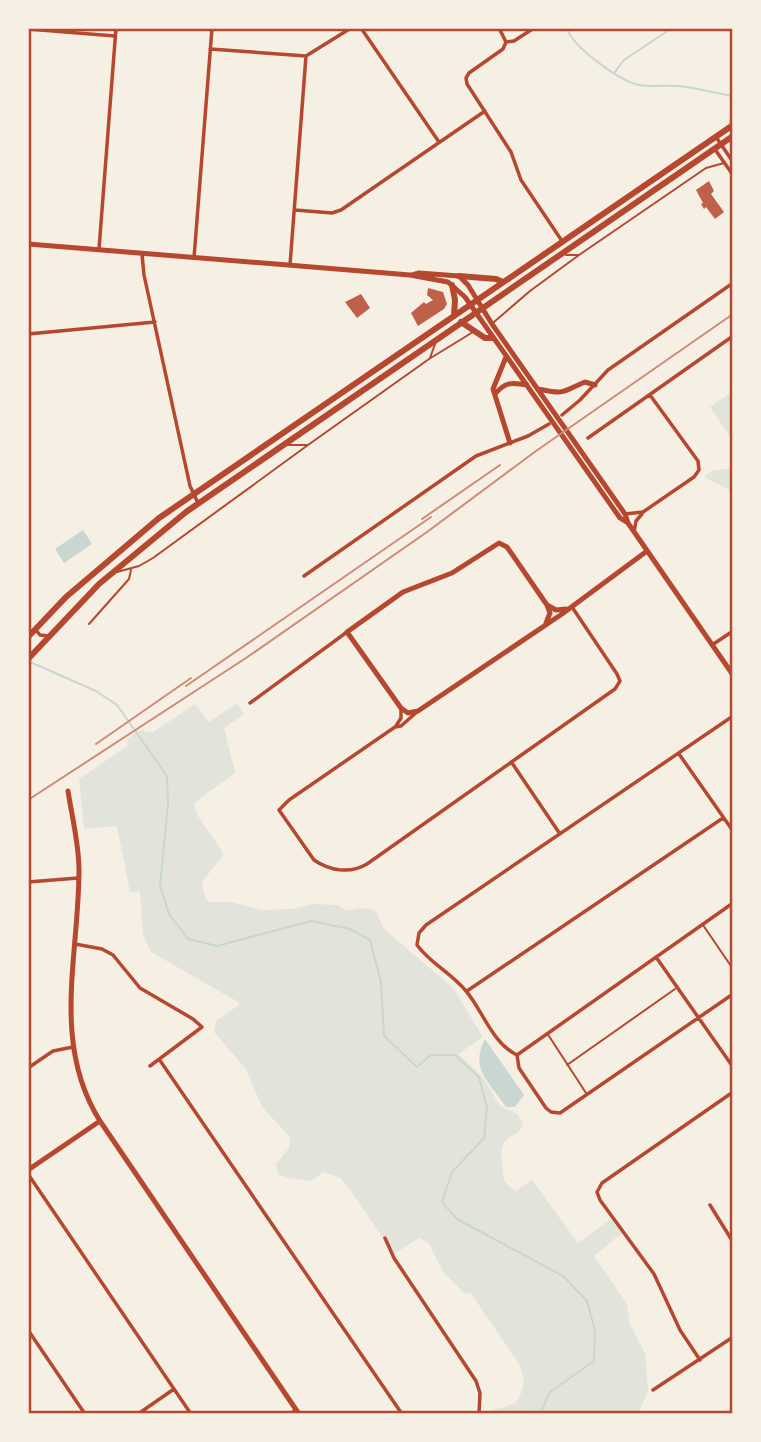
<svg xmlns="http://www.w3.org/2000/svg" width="761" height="1442" viewBox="0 0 761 1442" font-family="Signika,sans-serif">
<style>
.green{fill:#e2e4dc}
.water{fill:#c9d6d2}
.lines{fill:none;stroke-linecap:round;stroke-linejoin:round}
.stream{stroke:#c9d6d2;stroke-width:2}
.building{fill:#bf614a}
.service{stroke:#b5482f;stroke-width:2}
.minor{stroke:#b5482f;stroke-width:3.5}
.tertiary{stroke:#b5482f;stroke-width:5}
.secondary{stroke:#b5482f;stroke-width:5}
.trunk{stroke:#b5482f;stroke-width:6}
.rail{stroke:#cf8b77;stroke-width:2}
.neatline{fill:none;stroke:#b5482f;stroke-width:2.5}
</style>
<rect width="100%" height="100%" fill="#f6efe4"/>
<path class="green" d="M733,391V441L710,407Z
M733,468V492L704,477L711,471Z
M237,703L244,714L224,728L235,772C223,785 205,791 194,805L198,816L224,854L202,882L206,900L211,902H231L262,910L291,909L315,904L337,905L347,911L360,908L375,910L384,929L453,988L483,1037L458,1054L483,1077L500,1106L518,1114L523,1125C520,1134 512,1134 506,1140C498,1149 503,1170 504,1181L515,1191L532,1180L578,1243L611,1219L622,1233L594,1256L627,1304L630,1324L645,1353L648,1391L638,1414H489L490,1411L514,1404L520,1396L524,1383L521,1367L470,1292L465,1294L444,1273L429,1244L419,1238L394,1254L349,1188L340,1178L324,1172L311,1181L288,1178L278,1174L276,1164L289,1148L290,1137L262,1107L246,1069L214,1032L216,1021L239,1005L238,1002L151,952L143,935L140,891L130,892L117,826L84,829L79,779L127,746L128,738L142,729L147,732H153L195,704L209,722Z"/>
<path class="water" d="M83,530L92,544L64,563L55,549Z
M485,1039L524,1095L515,1107H506C490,1083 469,1069 485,1039Z"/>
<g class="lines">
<path class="stream" d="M567,28C572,47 620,81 639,85C652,87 666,85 678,86C697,88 715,93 733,96
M615,72L624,60L672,28
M30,662L96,691L117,705L167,776L168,804L160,886L169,914L188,939L217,946L311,921L350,929L370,940L381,982L384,1036L417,1067L431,1055H455L479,1077L487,1108L484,1138L452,1172L442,1202L457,1219L563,1276L587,1301L595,1331L594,1361L550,1392L540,1414"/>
</g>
<path class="building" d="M709,181L714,191L711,194L724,212L715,219L706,207L704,209L701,204L703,203L696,190Z
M428,288L443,292L447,304L444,309L418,326L411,313L424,302L426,304L433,300L427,295Z
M361,294L370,308L357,318L345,302Z"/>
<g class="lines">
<path class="service" d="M566,255H578
M494,322L530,291L579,255L706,168L724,163
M430,358L435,344
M288,445H307
M117,572L139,566L153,558L308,445L429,359L473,332
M89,624L129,579L131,570
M703,925L733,969
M547,1033L586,1093
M567,1065L675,989"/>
<path class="minor" d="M361,28L439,142
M499,28L506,42
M28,29L115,36
M506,42L503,49L469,73L466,78L467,84L511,152L521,180L562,241
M506,42L514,41L534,28
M210,49L306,56L351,28
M716,137L733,162
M714,148L733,175
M295,210L332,213L341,210L485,111
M99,249L116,28
M142,254L144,275L190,486L198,503
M194,258L212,28
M290,265L306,56
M28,334L155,322
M562,415L580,400L608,370L733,283
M588,438L733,336
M625,514L643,512L694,477L699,470L698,461L650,395
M634,532L636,521L642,514
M304,576L476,456L528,436L549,424
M35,629L40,635L48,636
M712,645L733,631
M250,703L347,632
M418,711L401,726L395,727L289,800L279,810L314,860C330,871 350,874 367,864L615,689L620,681L617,674L572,607
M396,726L401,718V708
M679,754L733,831
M512,763L560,834
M28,882L78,878
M75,944L102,949L113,955L140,988L193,1019L202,1027L150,1066
M656,957L733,1067
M467,991L723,818
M517,1055C492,1043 483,1011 466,991C451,973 430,963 417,945L419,933L426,925L733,716
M517,1055L519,1068L546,1108L551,1112L560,1113L733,994
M517,1055L733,903
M159,1059L402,1414
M28,1068L53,1051L73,1047
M28,1174L191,1414
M710,1205L733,1242
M385,1238L394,1258L476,1381L480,1393L479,1414
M28,1330L85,1414
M700,1360L680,1330L654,1274L600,1200L597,1192L602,1183L733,1092
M653,1390L733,1337
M138,1414L174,1389
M290,1414L296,1410"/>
<path class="tertiary" d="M547,605L556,610L566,609
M546,623L550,613L547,605L507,547L499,543L452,573L403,592L347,632L401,708L408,713L418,711L562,614L647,551
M68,791C72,817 79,844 79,870C79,956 51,1043 100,1121L299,1414
M28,1170L100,1121"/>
<path class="secondary" d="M28,244L410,275L448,282L465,297L620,518L628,523
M412,275L419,273L459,276L468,285L492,324L625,514L628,523L733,675
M506,357L493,389L510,443
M538,389C566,395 561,392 585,382L595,385
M495,394C505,382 512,382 527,385"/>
<path class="trunk" d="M459,276L496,279L503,282
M452,285L455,300L454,316
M461,322L485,338H492
M28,637L66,597L159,518L733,125
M28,659L99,584L186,512L733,136"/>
<path class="rail" d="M422,519L500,465
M186,686L431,517
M96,744L191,678
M28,800L246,658L427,532L536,451L733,314"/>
</g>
<rect width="761" height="1442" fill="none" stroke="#f6efe4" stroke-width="60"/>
<rect x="30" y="30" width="701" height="1382" class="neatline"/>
</svg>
